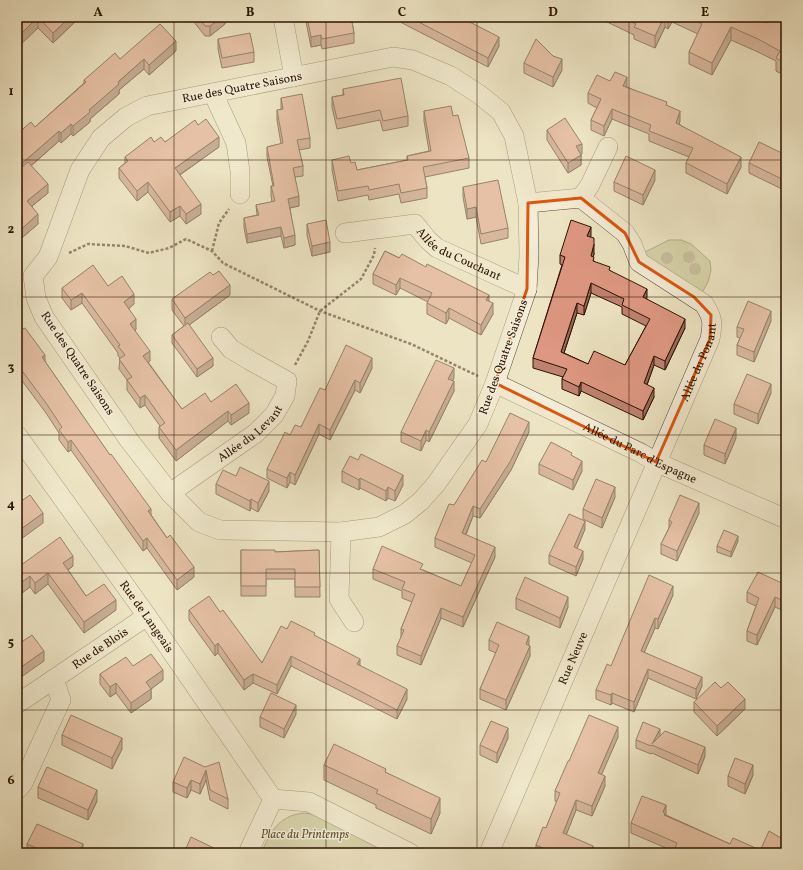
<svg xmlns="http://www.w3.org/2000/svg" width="803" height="870" viewBox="0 0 803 870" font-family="Vollkorn,serif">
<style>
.green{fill:#bfc28f;stroke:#756a48}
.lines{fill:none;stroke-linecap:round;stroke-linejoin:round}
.minor-casing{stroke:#5c4631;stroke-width:20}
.path{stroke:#2b1200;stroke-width:2.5;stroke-dasharray:3 2;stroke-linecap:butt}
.minor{stroke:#f3edd8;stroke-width:19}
.tree{fill:#9f9373}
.wall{fill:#bf8270;stroke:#2b1200;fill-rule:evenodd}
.shaded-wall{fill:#9b6a5b;stroke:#2b1200}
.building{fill:#de9782;stroke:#2b1200;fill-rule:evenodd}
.marked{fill:none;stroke:#df550b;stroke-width:3;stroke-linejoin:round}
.grid{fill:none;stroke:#2b1200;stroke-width:1;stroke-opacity:0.55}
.labels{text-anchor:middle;stroke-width:3;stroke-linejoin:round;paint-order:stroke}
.street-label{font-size:12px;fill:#2b1200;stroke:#f3edd8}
.park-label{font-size:12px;font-style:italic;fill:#5f5032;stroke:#f3edd8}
.neatline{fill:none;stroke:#2b1200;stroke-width:1.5}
.grid-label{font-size:13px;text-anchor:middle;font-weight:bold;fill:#2b1200}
</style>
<rect width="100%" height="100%" fill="#ede4c3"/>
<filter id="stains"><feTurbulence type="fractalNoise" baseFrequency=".005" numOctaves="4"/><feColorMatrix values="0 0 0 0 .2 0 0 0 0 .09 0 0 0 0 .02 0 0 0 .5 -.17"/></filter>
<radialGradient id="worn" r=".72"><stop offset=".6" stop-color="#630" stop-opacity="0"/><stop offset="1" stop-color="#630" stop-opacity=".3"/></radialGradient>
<path class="green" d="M669,240H681L691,244L710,261L711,270L708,282L703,291L700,293L649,261L645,252Z
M303,813L312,814L399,853H261C271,832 278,816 303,813Z"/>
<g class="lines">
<defs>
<g id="minor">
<path d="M283,17L294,77"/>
<path d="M393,57L413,60L451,76L480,95L501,112L514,136L528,203L529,255L527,289L495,383L478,424L436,484L421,501L405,514L379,527L341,532L220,530L199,522L170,493L129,440L44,317L36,298L33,276L48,257L80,170L101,138L126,117L147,106Z"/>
<path d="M213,93L236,143L240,171V194"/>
<path d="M581,198L590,185L608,147"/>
<path id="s1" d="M345,233L415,224L428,240L437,248L527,289"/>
<path id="s2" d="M495,383L641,453L656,462L786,519"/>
<path id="s3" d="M17,435L147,616L273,799"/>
<path id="s4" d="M170,493L256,433L274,415L285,396L287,381L251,361L231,349L221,337"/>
<path d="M341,532L339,599L354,622"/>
<path id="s5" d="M17,704L147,616"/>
<path d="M17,790L23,783L61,700L57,688L52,681"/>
<path d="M248,853L273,799L309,802L410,853"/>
<path id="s6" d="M489,853L710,339C713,323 713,318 704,304L639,262L632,244L625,233L581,198L528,203"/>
</g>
</defs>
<use href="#minor" class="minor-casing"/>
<path class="path" d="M212,251L219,223L229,209
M69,253L88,244L125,246L149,253L169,248L186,239L212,251L223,263L320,311L411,344L478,376
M295,365L308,341L320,311L361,279L374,255L375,248"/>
<use href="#minor" class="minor"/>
</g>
<g class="tree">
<circle cx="689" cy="257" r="6"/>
<circle cx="667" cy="258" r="6"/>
<circle cx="695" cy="269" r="6"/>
</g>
<path class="wall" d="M17,17H80L53,43L38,28Z
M190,17H225V24L210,36H205Z
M305,17H351L354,33V43L322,49L321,45L311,47Z
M393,17H460L499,46L488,67L402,23Z
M599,17H755L767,23L786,17V76L776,71V61L758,52L731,40L712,75L689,64V52L698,34L672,22L668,29L665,27L655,48L634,39V35L599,18Z
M218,39L254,52V62L222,68L218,49Z
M176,51L149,75L144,69L119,90V94L90,119V122L73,136L71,134L61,143L59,141L31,166L48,193L32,206L38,224L17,242V134L35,127L84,83V80L120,59Z
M524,63L562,70L553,87L524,73Z
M610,81L627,87L667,105L680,121L679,124L741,167L727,194L686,173V163L689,157L649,141V134L612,119L604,136L591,130V120L597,108L588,103V93Z
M343,89L408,116V126L383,131L380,120L337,129L332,107V97L343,95Z
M281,98L310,138V148L299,150L303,166V176L295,177L299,206L290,208L295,245L284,248L281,236L247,243L244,228V218L257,215L256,205L272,202L271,196V186H273L267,157V147L281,144L277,120V110H281Z
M424,111L453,116L469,158V168L425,177L427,188V198L401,203L399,194L369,200L368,195L338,201L332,170V160L351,163L357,170L407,160V156L429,151L424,121Z
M198,125L219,147L180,175L201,214L186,224L180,216L170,222L148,192L137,201L119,178V168L125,163V157L154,142H165Z
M547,130L582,154H581V165L568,173L547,140Z
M786,155V191L749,173V163Z
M655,180L643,205L614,191V182Z
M463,187L508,228V238L481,244L476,217L467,219L463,197Z
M307,224L330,252L312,256L307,235Z
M591,236L590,237L594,254L593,257L594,262L610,271L647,298L646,299L685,328L665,370L654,365L647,385L654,397L643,420L581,391L579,396L562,389V379L563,377L533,368V358L562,265L560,264V255ZM591,293L622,307V314L646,326L625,365L588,364L564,353L577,313L584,315Z
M385,251L489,301L493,314L481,335L449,318L446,324L427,314V303L428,302L400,288L396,295L373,284V274Z
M108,286L134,304L129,308L136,329L135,331L150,361L148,362L182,409L211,402L249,413L231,425L228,421L176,461L159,438V427L160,426L145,405L140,408L127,390V380L119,369L120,358L118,356V353L82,303L71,310L62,298V288Z
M230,295L189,325L213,366L197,377L172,343V335L184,326L172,310V299Z
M17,321L194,577L177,590L147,548L143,551L71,450L68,452L59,440V433L46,413L17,374Z
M771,321L754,362L737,355V345L740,338L737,337V327Z
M372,368L360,393L355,390L330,440L319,434L295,485L290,482L287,488L267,478V469L290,435L301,427L325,390Z
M454,378L452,380L454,391L429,442L426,440L421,451L401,442V432Z
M771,393L758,424L734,414V404Z
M529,432L511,470L480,518L473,516L466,535L495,557L463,627L441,618L421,665L397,655V646L401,638V629L412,602L402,598V591L373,579V569L423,570L461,586L472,563L435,547V538L454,505L486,462Z
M736,438L725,464L704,455V445Z
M572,456L582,471L573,490L539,474V464Z
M786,463V476H785V466Z
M342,471L403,485L395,501L388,498L386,501L360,488L359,490L342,482Z
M216,484L269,491L258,512L251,508L250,511L216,494Z
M615,497L602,528L583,519V509Z
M699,513L677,561L661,554V544L669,528V520Z
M585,529L577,548L583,559L576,576L549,564V555Z
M738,541L731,557L717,552V546Z
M241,550L275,552L319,550L320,597H295V579H266V596H241Z
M73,566L68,570L86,596L116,610L84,633L48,584L35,594L30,587L22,593L17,586V568Z
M786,585V612L775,607L757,645L747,641V631L756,606L747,602V592Z
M673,595L658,629L655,628L644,652L702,686L696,699L648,678L634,712L612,703L611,705L596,699V690Z
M516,598L568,607L560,628L516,609Z
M189,610L220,612L262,663L287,629L315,636L360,666L407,699L397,719L291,666L277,694L253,683L244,690L218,653L215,656L189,620Z
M489,640L529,646L530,656L506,710L480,699V689L496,653L489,650Z
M133,666L163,680L151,689V699L131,713L116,693L110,697L100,684V674Z
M786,685V710L781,707V697Z
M721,688L745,709L717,736L694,712V702Z
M296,714L284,738L260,727V717Z
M62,735L122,749L112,769L62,745Z
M618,737L601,774L605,786L592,816L576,810L566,835L593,853H536V845L546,828L557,802L555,801V791L569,761Z
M660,737L705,756L698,774L652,753L651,754L636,748V740Z
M508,738L497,763L480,755V745Z
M324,765L386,773L440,813L431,834L376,808V805L324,780Z
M205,767L228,799V809L210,800L206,780L200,794L191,790L187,798L173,792V782Z
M753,775L745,794L728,786V776Z
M38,787L97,801L88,820L38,798Z
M666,815L730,844L758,853H673V851L631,833V823Z
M27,844L83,853H27Z"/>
<path class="shaded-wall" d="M38,17V28L17,48V38Z
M70,17H80L53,43V33Z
M222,17H225V24L210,36V26Z
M664,17H665V27L655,48V36Z
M668,17H672V22L668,29Z
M731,27V40L712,75V63Z
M321,35V45L311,47V37Z
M499,37V46L488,67V58Z
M176,41V51L149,75V65Z
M144,59V69L119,90V94L90,119V122L73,136V126L118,82Z
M562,59V70L553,87V77Z
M627,77V87L623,86Z
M612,109V119L604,136V126Z
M680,111V121L676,133V123Z
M71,124V134L61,143V133Z
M59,131V141L19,176V166Z
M219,137V147L175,178V168Z
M582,144V154L576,157V146Z
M581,155V165L568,173V163Z
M741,157V167L727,194V184Z
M655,170V180L643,205V195Z
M148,182V192L137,201V191Z
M48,184V193L27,210V201Z
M299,196V206L288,208V199Z
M201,204V214L186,224V214Z
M180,206V216L170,222V212Z
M476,207V217L467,219V209Z
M38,214V224L17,242V233Z
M281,227V236L247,243V234Z
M591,227V236L587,246V236Z
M295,235V245L284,248V238Z
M330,242V252L312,256V246Z
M594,244V254L591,265V256Z
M400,278V288L396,295V285Z
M591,283V293L584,315V306Z
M230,285V295L185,328V318Z
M647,289V298L643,307V297Z
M82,293V303L71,310V300Z
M134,294V304L124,312V302Z
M489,295V305L486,300Z
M493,303V314L481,335V325Z
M577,303V313L561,362V352Z
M449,308V318L446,324V313Z
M771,311V321L754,362V352Z
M136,319V329L130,334V324Z
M685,319V328L665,370V361Z
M150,351V361L143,366V356Z
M45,355V365L42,357Z
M654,356V365L644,393V383Z
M213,358V366L197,377V369Z
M372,358V368L360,393V383Z
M454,368V378L448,389V379Z
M355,380V390L330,440V430Z
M454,381V391L429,442V432Z
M581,382V391L579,396V387Z
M771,384V393L758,424V414Z
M654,388V397L643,420V411Z
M145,395V405L140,408V398Z
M249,403V413L231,425V415Z
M228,411V421L176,461V450Z
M529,422V432L511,470L480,518V509Z
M319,424V434L295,485V475Z
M736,428V438L725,464V454Z
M426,430V440L421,451V441Z
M71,440V450L68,452V442Z
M582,461V471L573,490V480Z
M18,466V476L17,477V467Z
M290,472V482L287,488V478Z
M403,475V485L395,501V491Z
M360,478V488L359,490V480Z
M269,481V491L258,512V503Z
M388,487V498L386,501V491Z
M615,487V497L602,528V518Z
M251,499V508L250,511V501Z
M699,503V513L677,561V551Z
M473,506V516L462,543V533Z
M151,509V519L148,511Z
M43,513V523L17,542V532Z
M585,521V529L574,556V547Z
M738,536V541L731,557V552Z
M147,538V548L143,551V541Z
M495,547V557L463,627V617Z
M583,551V559L576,576V567Z
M73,556V566L63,573V563Z
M194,567V577L177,590V580Z
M48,573V584L35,594V583Z
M30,576V587L22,593V582Z
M673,586V595L658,629V619Z
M568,597V607L560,628V618Z
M775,597V607L757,645V635Z
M116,600V610L84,633V622Z
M441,608V618L421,665V656Z
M655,618V628L641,660V651Z
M529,636V646L526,644Z
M218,643V653L215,656V646Z
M530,646V656L506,710V700Z
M44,651V661L17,680V670Z
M291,656V666L277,694V685Z
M360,659V669L357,664Z
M648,669V678L634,712V702Z
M163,670V680L151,689V699L131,713V703L146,682Z
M253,674V683L244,690V680Z
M702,677V686L696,699V689Z
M116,683V693L110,697V687Z
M407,689V699L397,719V710Z
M612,693V703L611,705V695Z
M745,699V709L717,736V726Z
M296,705V714L284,738V729Z
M618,727V737L598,783V773Z
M508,728V738L497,763V753Z
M660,729V738L652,745Z
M122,738V749L112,769V758Z
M705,747V756L698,774V765Z
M753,765V775L745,794V784Z
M206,770V780L200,794V784Z
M605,776V786L592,816V806Z
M191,780V790L187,798V788Z
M97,790V801L88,820V810Z
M440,798V813L431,834V819Z
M576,800V810L563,843V833Z
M666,805V816L663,812Z
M83,844V853H79Z
M593,846V853H589Z"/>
<path class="building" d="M17,17H70L53,33L38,17L17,38Z
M198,17H222L210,26H205Z
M307,17H351L354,33L322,39L321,35L311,37Z
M409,17H460L499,37L488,58Z
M621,17H664L655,36L634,27L636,24Z
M688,17H755L767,23L770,17H786V64L776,58L780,51L758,39L731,27L712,63L689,52L702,24Z
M160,24L176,41L149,65L144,59L118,82L119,84L89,110L90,112L73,126L71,124L61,133L59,131L19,166L17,163V134L31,122L35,127L86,82L84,80L115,53L120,59Z
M250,33L254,52L222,58L218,39Z
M536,39L553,56L562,59L553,77L524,63Z
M615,72L627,77L623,86L667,102L666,105L680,111L676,123L741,157L727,184L686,163L693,148L649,131L651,125L612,109L604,126L591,120L601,99L588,93L597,75L610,81Z
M401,78L408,116L383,121L380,110L337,119L332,97L344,95L343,89Z
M302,94L310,138L297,140L303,166L293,168L299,196L288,199L295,235L284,238L281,227L247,234L244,218L259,215L256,205L275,201L271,186H274L267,147L283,143L277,110L283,109L281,98Z
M451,106L453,116L458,115L469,158L423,167L427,188L401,193L399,184L369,190L368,186L338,191L332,160L349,156L351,163L355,162L357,170L408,160L407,156L431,151L424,111Z
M565,118L582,144L576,146L581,155L568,163L547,130Z
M206,119L219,137L175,168L201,204L186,214L180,206L170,212L148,182L137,191L119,168L128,161L125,157L151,137L154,142L161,137L165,142L195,120L198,125Z
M759,142L786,155V181L749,163Z
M626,156L655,170L643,195L614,182Z
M28,162L48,184L27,201L38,214L17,233V171Z
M498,180L508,228L481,234L476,207L467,209L463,187Z
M326,220L330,242L312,246L307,224Z
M571,220L591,227L587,236L594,238V244L591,256L594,257L593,261L610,267L609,270L647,289L643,297L685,319L665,361L654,356L644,383L654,388L643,411L581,382L579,387L562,379L567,369L533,358L565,257L560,255ZM591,283L624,299L622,305L650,319L625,365L594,351L588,364L561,352L577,303L584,306Z
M385,251L399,258L402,254L426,267L427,264L489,295L486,300L493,303L481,325L449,308L446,313L427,303L432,293L400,278L396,285L373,274Z
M93,265L108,286L122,276L134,294L124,302L136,319L130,324L150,351L143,356L182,409L205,393L211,402L236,384L249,403L231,415L228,411L176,450L159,427L165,423L145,395L140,398L127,380L132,377L119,359L125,355L118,346L120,345L82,293L71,300L62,288Z
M219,271L230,285L185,318L172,299L210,272L213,275Z
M748,301L771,311L754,352L737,345L744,329L737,327Z
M17,321L23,329L25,328L45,355L42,357L110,455L111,454L151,509L148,511L167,538L170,535L194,567L177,580L147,538L143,541L71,440L68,442L59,430L62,427L46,403L17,364Z
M188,323L213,358L197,369L172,335Z
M346,345L372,358L360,383L355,380L330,430L319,424L295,475L290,472L287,478L267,469L285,432L290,435L295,425L301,427L320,388L325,390Z
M436,360L454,368L448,379L454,381L429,432L426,430L421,441L401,432Z
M747,374L771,384L758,414L734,404Z
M510,413L529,422L511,460L480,509L473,506L462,533L495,547L463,617L441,608L421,656L397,646L404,630L401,629L415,594L402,589L405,582L373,569L382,546L423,564L420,569L461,586L475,555L435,538L449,504L454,505L482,460L486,462Z
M715,419L736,428L725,454L704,445Z
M551,442L572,453L571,455L582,461L573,480L539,464Z
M361,454L403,475L395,491L388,487L386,491L360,478L359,480L342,471L350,456L358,460Z
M240,467L269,481L258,503L251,499L250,501L216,484L223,470L236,476Z
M596,479L615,487L602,518L583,509Z
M30,495L43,513L17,532V504Z
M680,495L699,503L677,551L661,544L672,522L669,520Z
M569,514L585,521L574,547L583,551L576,567L549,555Z
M724,530L738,536L731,552L717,546Z
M60,537L73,556L63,563L86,596L104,584L116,600L84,622L48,573L35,583L30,576L22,582L17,575V568Z
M241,550H275V552L319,550L320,587H295V569H266V586H241Z
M758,572L786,585V602L775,597L757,635L747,631L759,598L747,592Z
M649,575L673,586L658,619L655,618L641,651L702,677L696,689L648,669L634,702L612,693L611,695L596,690L607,664L611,666Z
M525,577L568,597L560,618L516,598Z
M209,596L220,612L223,610L262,663L281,626L287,629L291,621L315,633L314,635L360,659L357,664L407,689L397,710L291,656L277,685L253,674L244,680L218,643L215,646L189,610Z
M497,622L529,636L526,644L530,646L506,700L480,689L499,645L489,640Z
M32,635L44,651L17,670V645Z
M151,654L163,670L146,682L151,689L131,703L116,683L110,687L100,674L126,657L133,666Z
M715,682L721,688L728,682L745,699L717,726L694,702Z
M786,685V699L781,697Z
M271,693L296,705L284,729L260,717Z
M71,715L122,738L112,758L62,735Z
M589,715L618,727L598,773L605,776L592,806L576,800L563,833L593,846L589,853H554L536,845L543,827L546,828L560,793L555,791L568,761H569Z
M491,721L508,728L497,753L480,745Z
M643,722L660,729L652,744L665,731L705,747L698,765L652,745L651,746L636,740Z
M334,744L386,769L385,772L440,798L431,819L376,793L378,790L324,765Z
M184,757L205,767L219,762L228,799L210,790L206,770L200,784L191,780L187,788L173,782Z
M735,758L753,765L745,784L728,776Z
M47,767L97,790L88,810L38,787Z
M642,796L666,805L663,812L665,814L664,815L730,844L733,838L758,849L756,853H712L704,850L703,853H673L677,843L631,823Z
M37,824L83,844L79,853H37L39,849L27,844Z
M769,831L786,841V853H765L760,851Z
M191,837L220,851L219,853H184Z"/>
<path d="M0 0H803V870H0ZM581,198L625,233L639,262L694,297L711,315L710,339L656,462L495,383L527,289L528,203Z" fill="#ede4c3" fill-opacity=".55" fill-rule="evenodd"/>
<path class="marked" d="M581,198L625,233L639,262L694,297L711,315L710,339L656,462L495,383L527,289L528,203Z"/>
<path class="grid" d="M174,17V853M326,17V853M477,17V853M629,17V853M17,160H786M17,297H786M17,435H786M17,573H786M17,710H786"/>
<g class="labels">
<g class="street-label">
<text transform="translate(242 87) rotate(-11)" y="4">Rue des Quatre Saisons</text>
<text dy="4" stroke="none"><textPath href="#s1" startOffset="125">Allée du Couchant</textPath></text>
<text transform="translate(503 357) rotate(-70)" y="4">Rue des Quatre Saisons</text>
<text dy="4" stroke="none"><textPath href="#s6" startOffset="534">Allée du Ponant</textPath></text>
<text transform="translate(78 363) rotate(56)" y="4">Rue des Quatre Saisons</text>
<text dy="4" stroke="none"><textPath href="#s4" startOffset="100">Allée du Levant</textPath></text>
<text dy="4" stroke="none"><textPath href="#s2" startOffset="161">Allée du Parc d'Espagne</textPath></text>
<text dy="4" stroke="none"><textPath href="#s3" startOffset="223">Rue de Langeais</textPath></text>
<text dy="4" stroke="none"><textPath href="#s5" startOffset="100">Rue de Blois</textPath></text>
<text dy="4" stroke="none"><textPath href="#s6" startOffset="212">Rue Neuve</textPath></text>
</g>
<g class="park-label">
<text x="305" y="838">Place du Printemps</text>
</g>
</g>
<rect width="803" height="870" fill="none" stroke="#ede4c3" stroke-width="44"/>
<rect x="22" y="22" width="759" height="826" class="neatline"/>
<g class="grid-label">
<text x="98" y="16">A</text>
<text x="250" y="16">B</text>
<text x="402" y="16">C</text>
<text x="553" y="16">D</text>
<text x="705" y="16">E</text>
<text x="11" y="95">1</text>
<text x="11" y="233">2</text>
<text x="11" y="371">3</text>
<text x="11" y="508">4</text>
<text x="11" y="646">5</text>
<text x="11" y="784">6</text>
</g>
<rect width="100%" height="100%" filter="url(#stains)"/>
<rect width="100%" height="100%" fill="url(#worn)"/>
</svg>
